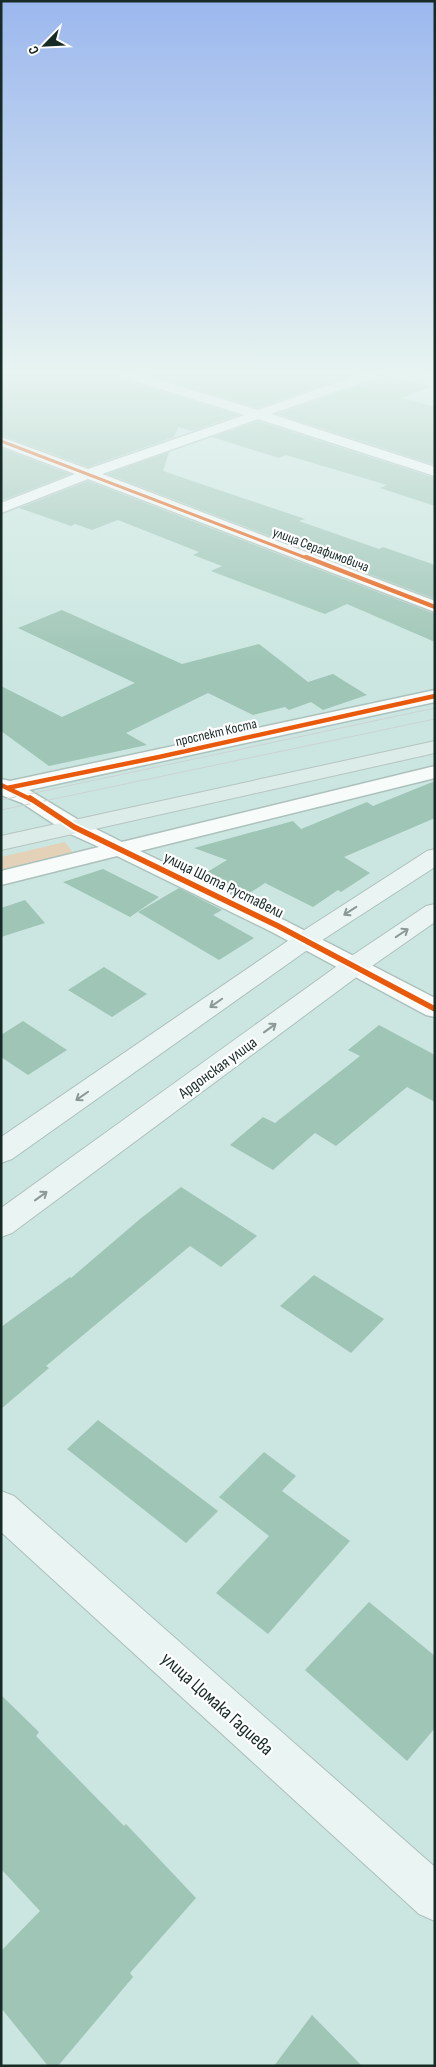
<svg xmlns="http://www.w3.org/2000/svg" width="436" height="2067" viewBox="0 0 436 2067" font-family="'Sofia Sans Condensed',sans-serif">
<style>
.green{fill:#e3d2b8}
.building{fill:#9ec5b6}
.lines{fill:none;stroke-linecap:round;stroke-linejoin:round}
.minor-casing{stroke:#acc0bc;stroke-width:3}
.secondary-casing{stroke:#acc0bc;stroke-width:2}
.primary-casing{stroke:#b6c4c0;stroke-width:2}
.minor{fill:#f7fbfa;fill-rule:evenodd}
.secondary{fill:#eaf4f2;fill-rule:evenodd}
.primary{fill:#dcece9;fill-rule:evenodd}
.tram{stroke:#ccd3d2;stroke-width:1}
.cycleway-far2-casing{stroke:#fff;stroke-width:5}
.cycleway-far1-casing{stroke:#fff;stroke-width:7}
.cycleway-casing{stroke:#fff;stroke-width:9}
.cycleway-far2{stroke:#e8590c;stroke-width:3}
.cycleway-far1{stroke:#e8590c;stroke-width:4.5}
.cycleway{stroke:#e8590c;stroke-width:5.5}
.oneway{stroke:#8b9996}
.labels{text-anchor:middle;stroke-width:4.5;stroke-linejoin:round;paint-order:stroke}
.far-street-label{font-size:14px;fill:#172a26;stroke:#fff}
.street-label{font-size:16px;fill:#172a26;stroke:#fff}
.near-street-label{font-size:19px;fill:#172a26;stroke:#fff}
</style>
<rect width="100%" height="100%" fill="#cbe6e0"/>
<path class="green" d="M65,842L76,857L1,874V857Z"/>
<path class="building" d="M1,374H117L120,379L239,415L192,431L178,427L174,437L88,467L1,435Z
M146,374H355L258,408Z
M381,374L431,386L402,398L435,407V465L277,414L378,379Z
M258,421L435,478V506L380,488L387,485L286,455L279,458L212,437Z
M1,448L70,474L1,501Z
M169,452L163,471L305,519L299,521L379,549L383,547L435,565V599L107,474Z
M88,481L435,614V642L347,604L325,614L211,571L222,566L193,555L199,552L118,520L92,530L75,524L71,526L19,508Z
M62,610L182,664L259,644L308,682L333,674L367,695L323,710L311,702L289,710L285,707L253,715L208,693L126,733L147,745L49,766L1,731V686L62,717L135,683L18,628Z
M435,781V818L344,857L370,873L341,892L338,890L313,907L265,883L242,898L199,877L227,860L194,848L293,821L301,829L367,802L373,806Z
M103,869L159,897L130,917L63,882Z
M179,888L222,910L213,915L254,938L219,960L138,912Z
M25,900L45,923L1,937V908Z
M104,967L147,994L112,1017L68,990Z
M23,1021L67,1050L28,1075L1,1057V1035Z
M379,1025L435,1055V1102L407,1087L336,1146L315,1133L273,1170L230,1145L263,1117L275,1123L360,1056L348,1050Z
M181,1187L257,1236L221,1267L190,1246L46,1366L49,1368L1,1409V1327L70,1277L71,1278L140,1219Z
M314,1275L384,1319L351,1353L280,1306Z
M98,1420L218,1511L186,1543L67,1449Z
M264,1452L296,1476L282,1491L350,1541L268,1634L216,1593L269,1536L219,1497Z
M369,1602L435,1656V1728L407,1761L305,1670Z
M1,1695L39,1732L36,1736L124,1826L126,1824L196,1898L130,1973L133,1977L58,2066H48L1,2008V1951L40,1911L1,1869Z
M312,2015L362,2066H274Z"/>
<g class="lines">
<defs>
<path id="minor" d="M119,374H139L258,410L361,374H379L377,377L271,414L435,467V476L258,419L102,474L435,601V612L88,479L1,513V503L75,474L1,446V437L88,469L245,415L121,377Z
M423,374H435V380L425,377Z
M435,690V702L29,790L82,822L122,842L435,766V778L140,851L286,921L435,998V1017L426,1015L270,931L117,856L1,885V871L99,847L66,832L22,803L1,795V779L10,781Z"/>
<path id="secondary" d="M435,849V867L313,946L12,1159L1,1163V1137L295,936L427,851Z
M435,904V922L362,973L12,1233L1,1237V1208L344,961L426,906Z
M1,1491L14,1496L435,1867V1921L419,1914L1,1532Z"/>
<path id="primary" d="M435,741V753L1,850V836Z"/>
</defs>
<use href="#minor" class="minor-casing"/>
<use href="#secondary" class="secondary-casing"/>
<use href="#primary" class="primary-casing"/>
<use href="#minor" class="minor"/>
<use href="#secondary" class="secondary"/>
<use href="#primary" class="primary"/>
<path class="tram" d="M1,800L435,708
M1,810L435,719"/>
<defs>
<path id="cycleway-far2" d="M1,441L309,559"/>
<path id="cycleway-far1" d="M306,557L435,607
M1,785L32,800
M7,788L159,757L435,696"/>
<path id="cycleway" d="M30,798L74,827L278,926L435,1009"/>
</defs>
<use href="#cycleway-far2" class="cycleway-far2-casing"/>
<use href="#cycleway-far1" class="cycleway-far1-casing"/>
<use href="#cycleway" class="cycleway-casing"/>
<use href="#cycleway-far2" class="cycleway-far2"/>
<use href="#cycleway-far1" class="cycleway-far1"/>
<use href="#cycleway" class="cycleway"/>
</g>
<defs><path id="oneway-shaft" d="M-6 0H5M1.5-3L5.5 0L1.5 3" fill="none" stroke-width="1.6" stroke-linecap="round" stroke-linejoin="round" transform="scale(1.25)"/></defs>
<g class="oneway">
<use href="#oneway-shaft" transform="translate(350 911) rotate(147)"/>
<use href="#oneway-shaft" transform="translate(402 933) rotate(-34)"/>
<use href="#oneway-shaft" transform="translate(216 1003) rotate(145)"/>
<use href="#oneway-shaft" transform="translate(270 1028) rotate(-36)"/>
<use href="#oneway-shaft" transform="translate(82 1096) rotate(145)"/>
<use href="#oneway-shaft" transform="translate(41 1196) rotate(-36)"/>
</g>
<linearGradient id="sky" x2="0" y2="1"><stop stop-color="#9bb7ee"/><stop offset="0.56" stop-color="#e8f4f1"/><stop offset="1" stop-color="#e8f4f1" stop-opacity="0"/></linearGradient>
<rect width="436" height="664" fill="url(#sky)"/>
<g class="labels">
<g class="far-street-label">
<text transform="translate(321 549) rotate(21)" y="5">улица Серафимовича</text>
<text transform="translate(216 732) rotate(-13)" y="5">проспект Коста</text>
</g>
<g class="street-label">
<text transform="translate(224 884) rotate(26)" y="6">улица Шота Руставели</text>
<text transform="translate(217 1067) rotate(-36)" y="6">Ардонская улица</text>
</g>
<g class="near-street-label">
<text transform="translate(218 1703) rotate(42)" y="7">улица Цомака Гадиева</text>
</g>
</g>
<rect width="436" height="2067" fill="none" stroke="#172a26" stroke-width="5"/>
<g transform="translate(45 45) rotate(246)" stroke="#ffffff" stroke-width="4" paint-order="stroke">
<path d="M0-4L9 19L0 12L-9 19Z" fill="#172a26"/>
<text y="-8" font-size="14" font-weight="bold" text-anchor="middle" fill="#172a26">С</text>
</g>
</svg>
